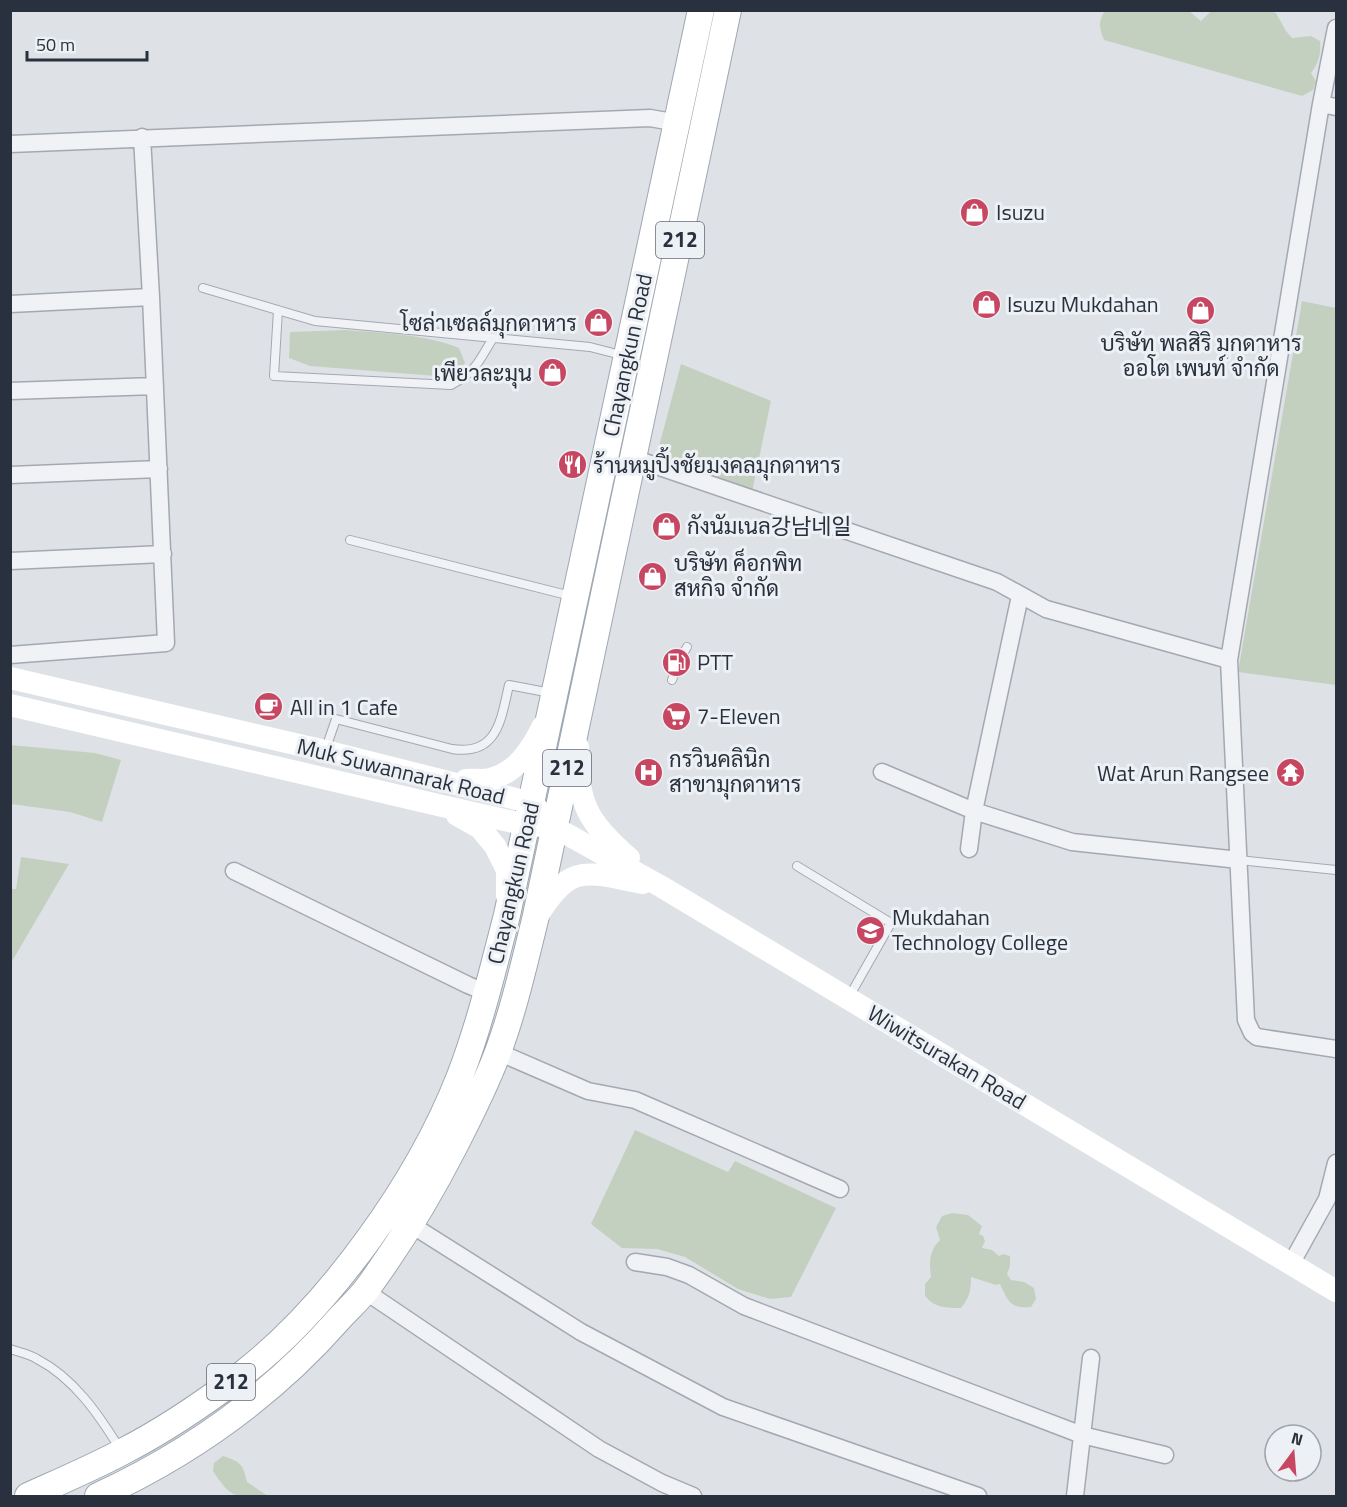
<svg xmlns="http://www.w3.org/2000/svg" width="1347" height="1507" viewBox="0 0 1347 1507" font-family="'Titillium Web','Noto Sans KR',Sarabun,sans-serif">
<style>
.green{fill:#c4d0bf}
.lines{fill:none;stroke-linecap:round;stroke-linejoin:round}
.service-casing{stroke:#a4a9b1;stroke-width:10}
.minor-casing{stroke:#a4a9b1;stroke-width:19}
.primary-casing{stroke:#9ea7b2;stroke-width:28}
.service{stroke:#f0f2f5;stroke-width:8}
.minor{stroke:#f0f2f5;stroke-width:16}
.secondary{stroke:#fff;stroke-width:22}
.primary{stroke:#fff;stroke-width:26}
.labels{text-anchor:middle;stroke-width:6;stroke-linejoin:round;paint-order:stroke}
.shield{fill:#edf0f4;stroke:#636a74;stroke-width:1.5}
.shield-label{font-size:21px;font-weight:bold;fill:#28313d}
.poi-label{font-size:22px;fill:#28313d;stroke:#edf0f4;text-anchor:start}
.street-label{font-size:22px;fill:#28313d;stroke:#edf0f4}
</style>
<rect width="100%" height="100%" fill="#dee2e7"/>
<path class="green" d="M1105,10L1189,11L1201,21L1211,11L1265,10L1276,13L1286,31L1292,38L1311,36L1320,41C1321,54 1319,62 1311,73L1316,81L1313,90L1302,96L1104,40C1099,27 1098,22 1105,10Z
M1302,301L1336,308V685L1238,672Z
M345,330C380,333 426,334 459,348L465,363L460,368L436,376L310,366L289,358L290,332Z
M681,364L771,401L752,492L660,456L658,450Z
M11,745L95,753L121,760L102,822L70,812L11,804Z
M21,857L69,864L11,963V889H16Z
M635,1130L728,1172L735,1161L836,1208L791,1297L770,1299L738,1289L685,1257L657,1249L622,1248L591,1224Z
M952,1213L968,1215L982,1226L979,1234L983,1236L985,1241L982,1248L992,1250L999,1256L1003,1254L1010,1256V1266L1007,1274L1011,1280L1024,1282L1034,1288L1036,1299L1031,1307C1010,1309 1008,1301 1000,1284L996,1285L971,1277C971,1290 970,1297 961,1308C945,1308 935,1308 925,1296V1284L931,1277C929,1262 929,1251 940,1240L936,1227L942,1216Z
M223,1456C240,1462 243,1463 247,1482L268,1496C235,1497 232,1500 213,1471L214,1463Z"/>
<g class="lines">
<defs>
<path id="service" d="M203,288L315,321L590,347L625,356
M278,310L274,376L451,385C476,372 479,361 493,338
M350,540L571,596
M684,652L687,647
M672,680L674,675
M325,751L336,719L452,749C498,756 501,719 509,685L551,693
M1239,860L1336,870
M797,866L891,923L849,997
M10,1349C19,1352 29,1354 37,1359C74,1378 99,1415 120,1449"/>
<path id="minor" d="M1336,28L1321,104L1229,660L1246,1020L1252,1033L1257,1037L1336,1049
M1321,104L1336,107
M10,144L650,118L678,123
M10,304L151,297
M10,391L155,386
M633,458L997,582L1046,609L1229,660
M10,475L159,469
M10,561L163,554
M10,655L166,643L151,297L142,137
M882,772L974,811L1072,842L1239,860
M969,849L974,811L1020,596
M234,871L468,985L487,993
M498,1052L588,1091L635,1100L840,1189
M410,1224L581,1332L723,1407L978,1496
M635,1262L667,1267L689,1275L744,1306L1082,1435L1165,1455
M1291,1264L1327,1199L1336,1163
M365,1291L599,1449L662,1483L693,1496
M1075,1496L1091,1358"/>
<path id="primary" d="M28,1496C59,1482 92,1468 122,1452C163,1431 203,1404 240,1376C330,1307 419,1181 460,1076C480,1024 493,969 507,915L701,10
M98,1496C189,1454 271,1396 338,1320C347,1310 357,1301 366,1290C399,1245 429,1196 454,1147C470,1116 486,1084 498,1052C514,1009 524,964 535,920L728,10"/>
</defs>
<use href="#service" class="service-casing"/>
<use href="#minor" class="minor-casing"/>
<use href="#primary" class="primary-casing"/>
<use href="#service" class="service"/>
<use href="#minor" class="minor"/>
<path class="secondary" d="M10,678L325,751L532,803L554,827L662,887L1336,1291
M10,705L438,805L527,825L544,826
M578,747C576,802 588,823 629,858
M466,780C474,779 483,781 490,779C517,773 532,748 543,726
M457,815L480,828L495,846L507,870V896
M537,917C570,862 586,872 643,883"/>
<use href="#primary" class="primary"/>
</g>
<defs>
<symbol id="shop-disc" viewBox="-11 -11 22 22"><circle r="9.5" fill="#c74762" stroke="#edf0f4"/><path d="M-5-2.5h2.3a2.7 3.5 0 0 1 5.4 0H5L5.5 6h-11ZM-1.5-2.5h3a1.5 2.3 0 0 0-3 0Z" fill="#fff"/></symbol>
<symbol id="restaurant-disc" viewBox="-11 -11 22 22"><circle r="9.5" fill="#c74762" stroke="#edf0f4"/><path d="M-5-6h1v4h1v-4h1v4h1v-4h1v5L-1.5 .5V6h-2V.5L-5-1ZM5-6V6H3V1.5H1.5Q1.5-4 5-6Z" fill="#fff"/></symbol>
<symbol id="fuel-disc" viewBox="-11 -11 22 22"><circle r="9.5" fill="#c74762" stroke="#edf0f4"/><path d="M-5.5-6h7V0h2V4h1.3V-2.5L3-4.5l.8-.8L6-3V5H2.5V1h-1V6h-7ZM-4.2-4.7v3.2H.2V-4.7Z" fill="#fff"/></symbol>
<symbol id="cafe-disc" viewBox="-11 -11 22 22"><circle r="9.5" fill="#c74762" stroke="#edf0f4"/><path d="M-5.5-4.5H6V0H3Q3 3.5 0 3.5H-2.5Q-5.5 3.5-5.5 0ZM3-3.2v2h1.7v-2ZM-6 4.5H4V6H-6Z" fill="#fff"/></symbol>
<symbol id="supermarket-disc" viewBox="-11 -11 22 22"><circle r="9.5" fill="#c74762" stroke="#edf0f4"/><path d="M-6-5.5h2.5l.6 2H6L4.5 2H-2.5L-4.4-4H-6ZM-1.5 3.2a1.3 1.3 0 1 0 .1 0ZM3 3.2a1.3 1.3 0 1 0 .1 0Z" fill="#fff"/></symbol>
<symbol id="hospital-disc" viewBox="-11 -11 22 22"><circle r="9.5" fill="#c74762" stroke="#edf0f4"/><path d="M-5-5h3v3.5h4V-5h3V5h-3V1.5h-4V5h-3Z" fill="#fff"/></symbol>
<symbol id="temple-disc" viewBox="-11 -11 22 22"><circle r="9.5" fill="#c74762" stroke="#edf0f4"/><path d="M0-6L5-2H3V0L6.5 2.5H4V6H1.5V3h-3V6H-4V2.5H-6.5L-3 0V-2H-5Z" fill="#fff"/></symbol>
<symbol id="university-disc" viewBox="-11 -11 22 22"><circle r="9.5" fill="#c74762" stroke="#edf0f4"/><path d="M0-5L7-2L0 1L-7-2ZM-4 1L0 2.5L4 1V4Q0 6-4 4Z" fill="#fff"/></symbol>
</defs>
<g fill-rule="evenodd">
<use href="#shop-disc" x="958" y="196" width="33" height="33"/>
<use href="#shop-disc" x="970" y="288" width="33" height="33"/>
<use href="#shop-disc" x="1184" y="294" width="33" height="33"/>
<use href="#shop-disc" x="582" y="306" width="33" height="33"/>
<use href="#shop-disc" x="536" y="356" width="33" height="33"/>
<use href="#restaurant-disc" x="556" y="448" width="33" height="33"/>
<use href="#shop-disc" x="650" y="510" width="33" height="33"/>
<use href="#shop-disc" x="636" y="560" width="33" height="33"/>
<use href="#fuel-disc" x="660" y="646" width="33" height="33"/>
<use href="#cafe-disc" x="252" y="690" width="33" height="33"/>
<use href="#supermarket-disc" x="660" y="700" width="33" height="33"/>
<use href="#hospital-disc" x="632" y="756" width="33" height="33"/>
<use href="#temple-disc" x="1274" y="756" width="33" height="33"/>
<use href="#university-disc" x="854" y="914" width="33" height="33"/>
</g>
<g class="labels">
<g class="shield">
<rect x="656" y="222" width="48" height="36" rx="4.5"/>
<rect x="543" y="750" width="48" height="36" rx="4.5"/>
<rect x="207" y="1364" width="48" height="36" rx="4.5"/>
</g>
<g class="shield-label">
<text x="680" y="247">212</text>
<text x="567" y="775">212</text>
<text x="231" y="1389">212</text>
</g>
<g class="poi-label">
<text x="996" y="220">Isuzu</text>
<text x="1007" y="312">Isuzu Mukdahan</text>
<text x="577" y="331" text-anchor="end">โซล่าเซลล์มุกดาหาร</text>
<text x="1201" y="351" text-anchor="middle">บริษัท พลสิริ มุกดาหาร<tspan x="1201" dy="25">ออโต เพนท์ จำกัด</tspan></text>
<text x="532" y="381" text-anchor="end">เพียวละมุน</text>
<text x="593" y="473">ร้านหมูปิ้งชัยมงคลมุกดาหาร</text>
<text x="687" y="534">กังนัมเนล강남네일</text>
<text x="674" y="571">บริษัท ค็อกพิท<tspan x="674" dy="25">สหกิจ จำกัด</tspan></text>
<text x="697" y="670">PTT</text>
<text x="290" y="715">All in 1 Cafe</text>
<text x="697" y="724">7-Eleven</text>
<text x="669" y="767">กรวินคลินิก<tspan x="669" dy="25">สาขามุกดาหาร</tspan></text>
<text x="1269" y="781" text-anchor="end">Wat Arun Rangsee</text>
<text x="892" y="925">Mukdahan<tspan x="892" dy="25">Technology College</tspan></text>
</g>
<g class="street-label">
<text transform="translate(627 355) rotate(-78)" y="8">Chayangkun Road</text>
<text transform="translate(401 771) rotate(14)" y="8">Muk Suwannarak Road</text>
<text transform="translate(513 883) rotate(-77)" y="8">Chayangkun Road</text>
<text transform="translate(947 1057) rotate(31)" y="8">Wiwitsurakan Road</text>
</g>
</g>
<rect width="1347" height="1507" fill="none" stroke="#28313d" stroke-width="24"/>
<g transform="translate(1293 1453) rotate(16)"><circle r="28" fill="#edf0f4" stroke="#9ea4ab" stroke-width="1.5"/>
<path d="M0-4.5L10 22L0 15L-10 22Z" fill="#c74762"/>
<text y="-9" font-size="16" font-weight="bold" text-anchor="middle" fill="#28313d">N</text>
</g>
<path d="M27 51v9h120v-9" fill="none" stroke="#28313d" stroke-width="3"/>
<text x="36" y="51" font-size="18" fill="#28313d" stroke="#edf0f4" stroke-width="4.5" paint-order="stroke">50 m</text>
</svg>
